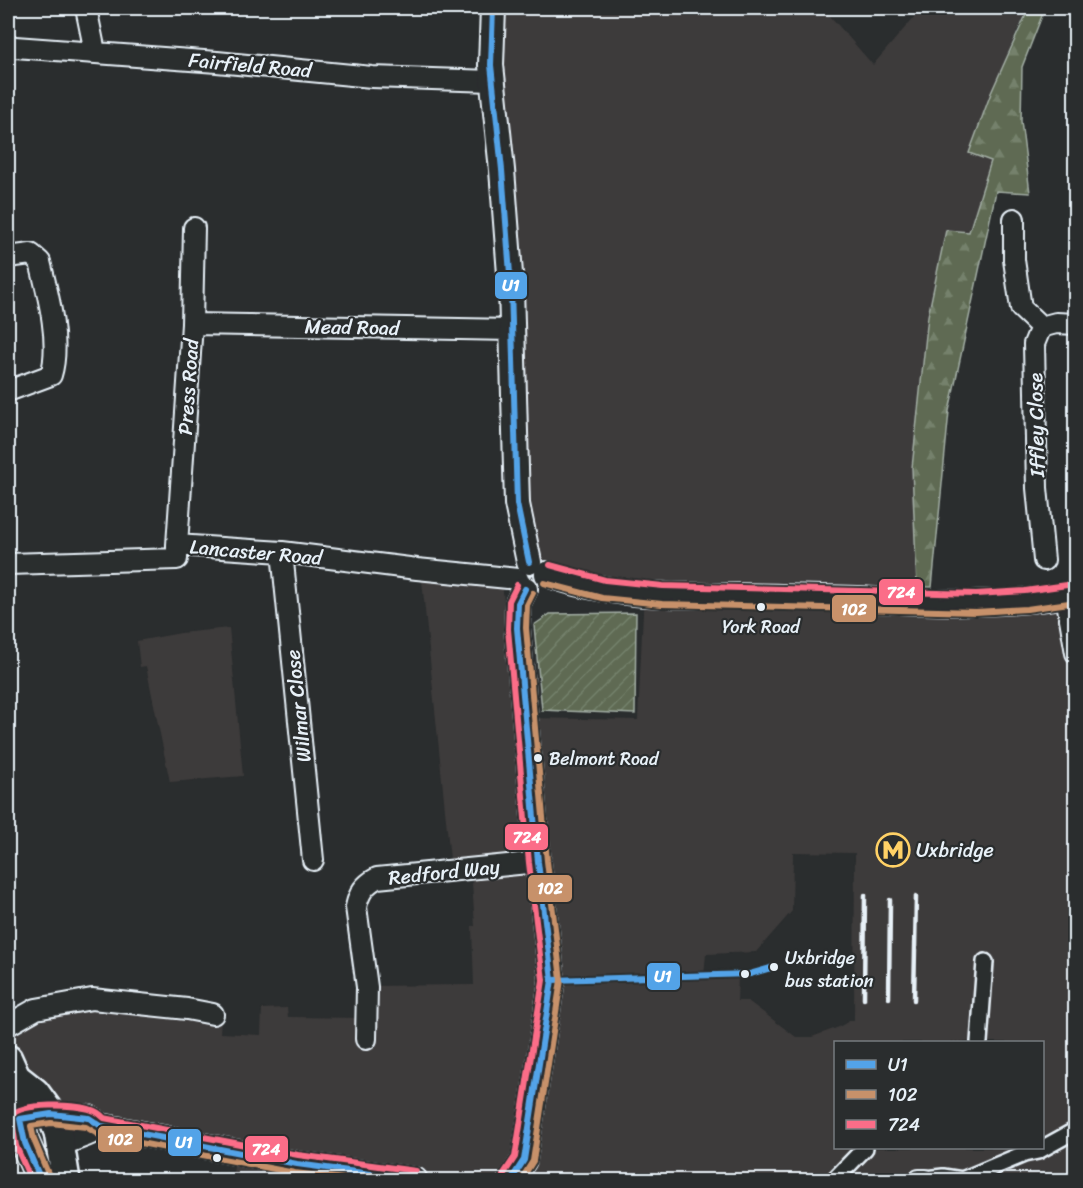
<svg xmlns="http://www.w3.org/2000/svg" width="1083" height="1188" viewBox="0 0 1083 1188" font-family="Sriracha,sans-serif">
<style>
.built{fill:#3e3b3b;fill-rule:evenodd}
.forest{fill:url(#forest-firs);stroke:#a3aea5;stroke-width:1.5}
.garden{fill:url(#garden-furrows);stroke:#a3aea5;stroke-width:1.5}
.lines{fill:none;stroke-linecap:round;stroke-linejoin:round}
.pedestrian-casing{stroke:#e8f1f8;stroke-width:20}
.minor-casing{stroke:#e8f1f8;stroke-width:24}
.tertiary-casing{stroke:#e8f1f8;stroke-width:28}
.secondary-casing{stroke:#e8f1f8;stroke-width:32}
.pedestrian{stroke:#2a2d2e;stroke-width:15}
.minor{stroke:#2a2d2e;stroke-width:20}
.tertiary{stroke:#2a2d2e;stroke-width:24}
.secondary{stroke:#2a2d2e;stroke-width:27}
.rail{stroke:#e8f1f8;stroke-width:4.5}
.bus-1-casing{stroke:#2a2d2e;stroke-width:10}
.bus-2-casing{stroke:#2a2d2e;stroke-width:10}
.bus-3-casing{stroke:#2a2d2e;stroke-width:10}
.bus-1{stroke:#53a3e8;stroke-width:6}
.bus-2{stroke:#c7916a;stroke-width:6}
.bus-3{stroke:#fb6d88;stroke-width:6}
.bus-dot{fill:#e8f1f8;stroke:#2a2d2e;stroke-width:2}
.labels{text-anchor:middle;stroke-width:4.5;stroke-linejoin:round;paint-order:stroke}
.bus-label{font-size:18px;fill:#e8f1f8;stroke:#2a2d2e;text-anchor:start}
.street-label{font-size:20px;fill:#e8f1f8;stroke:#2a2d2e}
.poi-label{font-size:20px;fill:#e8f1f8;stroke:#2a2d2e;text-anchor:start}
.line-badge{stroke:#2a2d2e;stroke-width:2}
.badge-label{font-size:16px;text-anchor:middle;font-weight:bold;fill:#fff}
</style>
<defs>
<pattern id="forest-firs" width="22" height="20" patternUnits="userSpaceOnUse" patternTransform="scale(1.5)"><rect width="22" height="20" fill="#5e6b52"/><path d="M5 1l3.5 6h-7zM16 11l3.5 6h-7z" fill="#75816c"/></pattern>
<pattern id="garden-furrows" width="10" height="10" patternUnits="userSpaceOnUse" patternTransform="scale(1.5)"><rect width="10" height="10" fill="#5e6b52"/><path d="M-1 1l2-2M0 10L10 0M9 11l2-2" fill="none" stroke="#75816c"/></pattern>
</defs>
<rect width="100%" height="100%" fill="#2a2d2e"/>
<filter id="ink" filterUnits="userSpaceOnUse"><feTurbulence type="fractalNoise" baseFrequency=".0167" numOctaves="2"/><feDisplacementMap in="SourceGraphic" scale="12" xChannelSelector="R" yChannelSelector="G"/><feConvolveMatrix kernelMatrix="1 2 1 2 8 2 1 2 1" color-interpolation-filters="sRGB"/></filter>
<g filter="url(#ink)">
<path class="built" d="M493,8H823L873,65L922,8H1029L1017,31L969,153L991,161L969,233L946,231L928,316L912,468L917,587L873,600L791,597L927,616L1063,602L1076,680L1075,1180H231L237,1155L63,1112L57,1101L8,1043V1032L36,1013L93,1002L221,1018L220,1033L261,1035L262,1009L287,1008L288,1017L362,1018L363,986L474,985L472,926H475L471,868L451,869L421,570L501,574L532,855L527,718L638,720L644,591L546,567L536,560L530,561ZM793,852L855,853L854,1020H851L839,1027L812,1037H796L748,1001H737L738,975H704L706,954L756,952L792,911ZM836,1042H1042V1148H836Z
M229,628L243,776L170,782L146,666L140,667L137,641L181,633Z"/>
<path class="forest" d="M1029,8H1045L1022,67L1021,121L1030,193L996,191L949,411L932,587H917L912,468L928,316L946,230L969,232L991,161L969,153L991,93Z"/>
<path class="garden" d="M636,613L635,714L542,710L534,625L550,614Z"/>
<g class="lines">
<defs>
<path id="pedestrian" d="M979,1042L985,962
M926,1179L943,1177L962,1180L1024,1154L1038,1151L1076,1130
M834,1180L865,1148"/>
<path id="minor" d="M86,8L95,52
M8,49L15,47L217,62L372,77L492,81
M1014,219V260L1021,308L1041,327
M8,257L31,254L40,262C48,294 61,343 51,375L8,391
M192,324L512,330
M177,545L192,324L194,228
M282,552L313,860
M1044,560L1037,488L1034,344L1041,327L1056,323L1076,324
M8,564L177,559V545L282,552L417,569L518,579
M1066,596L1076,653
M8,1025L36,1009L92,999L187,1009L213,1014
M366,1039L367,987L356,907C359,893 364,885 377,878L538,862
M919,1180H926"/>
<path id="tertiary" d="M493,8L491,65L502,170L511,287L517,504L529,562
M547,574C621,602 703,594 781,597C813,598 845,598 876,600C942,603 1010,607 1076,593
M20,1119L51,1114L89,1118L101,1126L297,1164L415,1180
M59,1145C73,1137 88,1136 101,1126
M511,1180L524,1160L552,980L538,862L517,628L518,603L525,589"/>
<path id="secondary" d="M8,1059L16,1077L35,1092L51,1114L58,1132L66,1180
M16,1077L14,1097L25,1143L41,1180"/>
</defs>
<use href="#pedestrian" class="pedestrian-casing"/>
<use href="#minor" class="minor-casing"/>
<use href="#tertiary" class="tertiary-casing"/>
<use href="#secondary" class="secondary-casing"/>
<use href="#pedestrian" class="pedestrian"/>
<use href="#minor" class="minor"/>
<use href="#tertiary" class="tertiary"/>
<use href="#secondary" class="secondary"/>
<path class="rail" d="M889,998L890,900
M864,999L865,895
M914,1000L916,896"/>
<defs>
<path id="bus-1" d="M493,8L491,65L502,170L511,287L517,504L529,562
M552,980L750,974L774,967
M41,1180L25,1143L20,1119L51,1114L89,1118L101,1126L297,1164L415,1180
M511,1180L524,1160L552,980L538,862L517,628L518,603L525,589"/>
<path id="bus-2" d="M544,583L602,598L662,604L976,612L1027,609L1076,602
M49,1176L34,1140L31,1126L51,1123L86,1127L99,1135L295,1173L352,1180
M521,1180L533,1161L561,980L547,861L526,628L527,605L533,593"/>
<path id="bus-3" d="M550,565L605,580L663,586L976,594L1025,591L1074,584
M503,1175L515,1157L543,980L529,863L508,629L509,601L517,585
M31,1180L16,1146L11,1116C21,1102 77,1104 92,1110C96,1111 101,1115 104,1118L298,1155L416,1171"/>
</defs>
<use href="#bus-1" class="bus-1-casing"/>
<use href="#bus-2" class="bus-2-casing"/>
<use href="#bus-3" class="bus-3-casing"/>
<use href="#bus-1" class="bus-1"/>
<use href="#bus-2" class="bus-2"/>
<use href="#bus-3" class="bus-3"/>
</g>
</g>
<defs>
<symbol id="metro-ring" viewBox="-11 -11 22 22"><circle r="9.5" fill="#2a2d2e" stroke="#ffd166" stroke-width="1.5"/><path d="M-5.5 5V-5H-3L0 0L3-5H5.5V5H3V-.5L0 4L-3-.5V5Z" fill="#ffd166"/></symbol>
</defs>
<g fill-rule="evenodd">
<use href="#metro-ring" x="874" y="831" width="38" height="38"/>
</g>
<g class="bus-dot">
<circle cx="761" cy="607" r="5"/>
<circle cx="538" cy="758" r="5"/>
<circle cx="774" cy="967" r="5"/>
<circle cx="745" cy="974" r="5"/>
<circle cx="217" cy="1158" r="5"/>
</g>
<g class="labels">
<g class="bus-label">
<text x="761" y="633" text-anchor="middle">York Road</text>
<text x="549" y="765">Belmont Road</text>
<text x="785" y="964">Uxbridge<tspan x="785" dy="23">bus station</tspan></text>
</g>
<g class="street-label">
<text transform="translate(250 65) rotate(5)" y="7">Fairfield Road</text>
<text transform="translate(352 327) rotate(1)" y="7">Mead Road</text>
<text transform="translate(188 387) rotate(-86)" y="7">Press Road</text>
<text transform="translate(1036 425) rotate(-91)" y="7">Iffley Close</text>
<text transform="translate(256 552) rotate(5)" y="7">Lancaster Road</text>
<text transform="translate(298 706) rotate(-96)" y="7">Wilmar Close</text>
<text transform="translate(444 872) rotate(-6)" y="7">Redford Way</text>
</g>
<g class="poi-label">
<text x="916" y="857">Uxbridge</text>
</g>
</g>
<g class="line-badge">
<rect x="494" y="271" width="34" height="29" rx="6" fill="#53a3e8"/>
<rect x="878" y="578" width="46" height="28" rx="6" fill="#fb6d88"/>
<rect x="831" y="594" width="46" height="29" rx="6" fill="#c7916a"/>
<rect x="504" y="823" width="45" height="28" rx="6" fill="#fb6d88"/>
<rect x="527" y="874" width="46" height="29" rx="6" fill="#c7916a"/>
<rect x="646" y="962" width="35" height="29" rx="6" fill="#53a3e8"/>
<rect x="97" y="1125" width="46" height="28" rx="6" fill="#c7916a"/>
<rect x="167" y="1128" width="35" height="29" rx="6" fill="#53a3e8"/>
<rect x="244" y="1135" width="45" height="28" rx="6" fill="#fb6d88"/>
</g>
<g class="badge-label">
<text x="511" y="291">U1</text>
<text x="901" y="598">724</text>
<text x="854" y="615">102</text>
<text x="527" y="843">724</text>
<text x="550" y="894">102</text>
<text x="663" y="982">U1</text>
<text x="120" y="1145">102</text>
<text x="184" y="1148">U1</text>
<text x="266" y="1155">724</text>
</g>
<rect width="1083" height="1188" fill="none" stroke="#2a2d2e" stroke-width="30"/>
<rect x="15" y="15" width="1053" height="1158" fill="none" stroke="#e8f1f8" stroke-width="2" filter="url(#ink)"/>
<rect x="834" y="1041" width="210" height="108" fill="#2a2d2e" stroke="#767b7f" stroke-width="1.5"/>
<rect x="846" y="1060" width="30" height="9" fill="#53a3e8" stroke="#767b7f" stroke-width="1.5"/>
<text x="888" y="1071" font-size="18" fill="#e8f1f8">U1</text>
<rect x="846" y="1090" width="30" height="9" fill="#c7916a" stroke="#767b7f" stroke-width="1.5"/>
<text x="888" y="1101" font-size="18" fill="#e8f1f8">102</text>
<rect x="846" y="1120" width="30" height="9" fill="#fb6d88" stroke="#767b7f" stroke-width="1.5"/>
<text x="888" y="1131" font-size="18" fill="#e8f1f8">724</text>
</svg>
